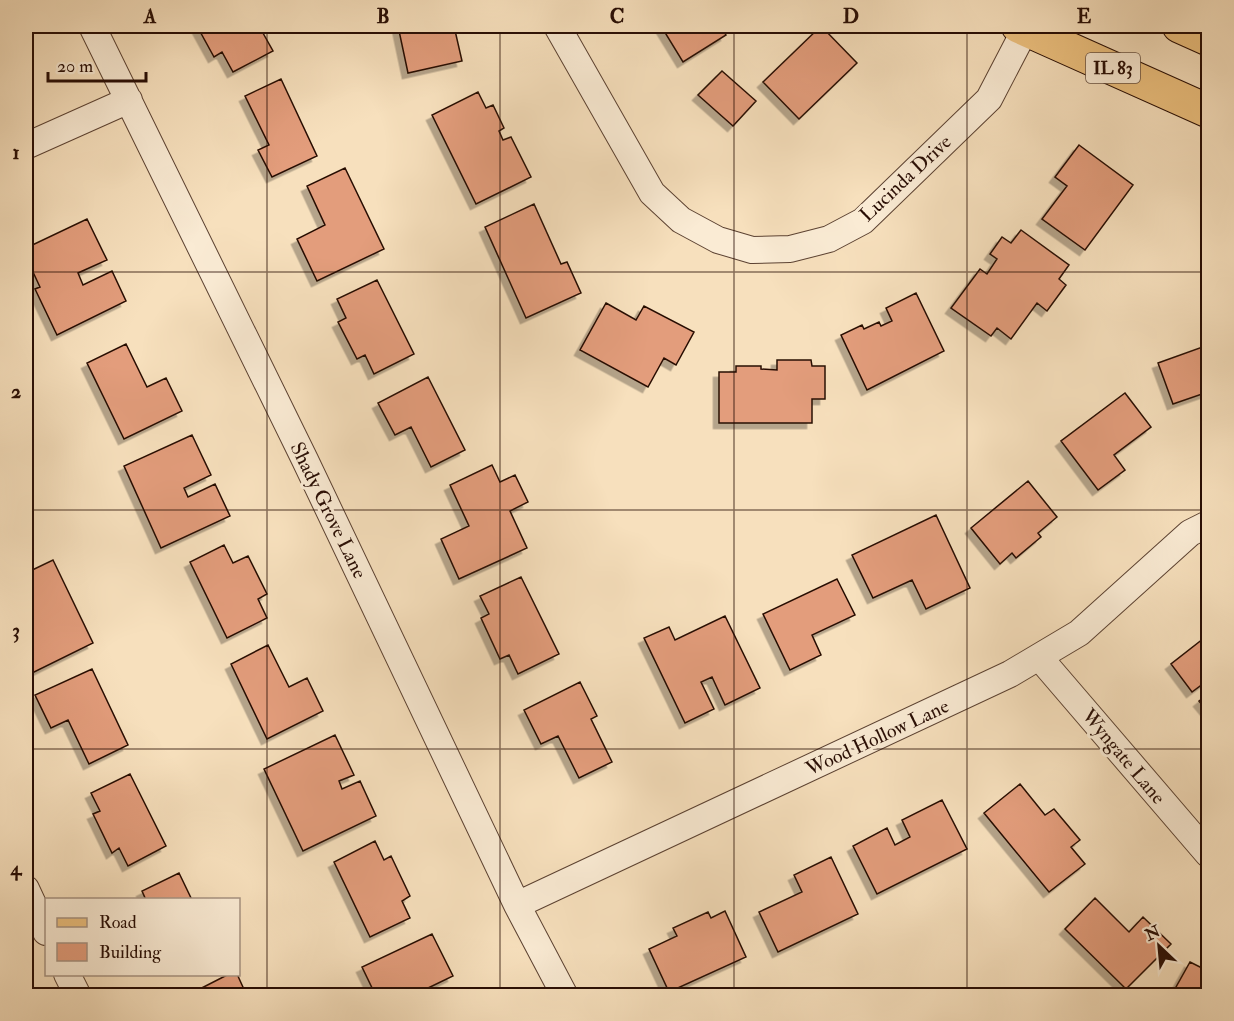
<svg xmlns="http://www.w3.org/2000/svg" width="1234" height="1021" viewBox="0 0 1234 1021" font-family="'IM FELL Double Pica',serif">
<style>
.building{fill:#e39d7c;stroke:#280d04;stroke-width:1.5;filter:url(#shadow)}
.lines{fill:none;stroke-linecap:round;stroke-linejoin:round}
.minor-casing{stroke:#5c4232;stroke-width:28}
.primary-casing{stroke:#280d04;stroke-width:35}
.minor{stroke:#faebd4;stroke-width:26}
.primary{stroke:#ecc07e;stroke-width:33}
.grid{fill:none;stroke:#280d04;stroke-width:1.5;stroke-opacity:0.55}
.labels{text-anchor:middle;stroke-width:6;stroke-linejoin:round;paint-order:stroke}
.shield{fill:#faebd4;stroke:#675042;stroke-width:1.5}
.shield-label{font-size:18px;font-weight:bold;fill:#280d04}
.street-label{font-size:20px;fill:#280d04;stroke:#faebd4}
.neatline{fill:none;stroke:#280d04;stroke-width:2}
.grid-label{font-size:20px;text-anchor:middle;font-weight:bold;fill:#280d04}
</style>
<defs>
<filter id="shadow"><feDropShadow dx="-5.5" dy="5.5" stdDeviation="0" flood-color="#0004"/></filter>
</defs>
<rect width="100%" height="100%" fill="#f7e0bd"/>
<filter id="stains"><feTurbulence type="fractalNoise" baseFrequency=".00333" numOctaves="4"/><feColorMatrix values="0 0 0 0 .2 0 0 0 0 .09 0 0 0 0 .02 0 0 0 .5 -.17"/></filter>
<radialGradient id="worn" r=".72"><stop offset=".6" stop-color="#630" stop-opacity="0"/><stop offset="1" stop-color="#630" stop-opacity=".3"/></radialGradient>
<path class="building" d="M197,26H259L273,51L233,72L222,52L214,57Z
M398,26H454L462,61L408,73Z
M661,26H720L726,35L683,62Z
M821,26L857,63L799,119L763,82Z
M722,71L756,101L733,126L698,95Z
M281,79L317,156L272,177L258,150L269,145L245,96Z
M478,92L486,108L493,105L504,128L499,131L503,140L511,137L531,177L476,204L432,115Z
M1079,145L1133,185L1085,250L1042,219L1067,186L1055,177Z
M345,168L384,249L317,281L297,239L325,225L307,186Z
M534,204L561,264L567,262L581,293L526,318L485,227Z
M87,219L107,260L78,273L83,285L112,271L126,301L57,335L35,289L40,287L26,257V248Z
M1021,230L1069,265L1059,279L1066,285L1047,311L1037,303L1011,339L997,328L991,336L951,308L980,269L987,274L997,259L990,254L1002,237L1011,243Z
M377,280L414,354L374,374L365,355L357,359L338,322L346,318L337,299Z
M916,293L944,351L867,390L841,335L862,325L864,329L879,322L881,326L892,321L886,308Z
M606,303L636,320L644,306L694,332L676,365L664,358L648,387L580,350Z
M126,344L147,387L166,378L182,411L124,439L87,363Z
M1208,345V392L1173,404L1158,363Z
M777,360H811L812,366H825V399H812V423H719V372H736V366H761V369L777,370Z
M428,377L465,450L431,467L411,427L395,435L378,403Z
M1125,393L1151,427L1114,455L1125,470L1098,490L1061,441Z
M192,435L211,475L184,488L188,497L215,484L230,516L161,548L124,466Z
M492,465L500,482L515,475L528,502L510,511L527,548L459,579L441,539L469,526L450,485Z
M1028,481L1057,517L1038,533L1041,537L1016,558L1012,553L1000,564L971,528Z
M936,515L970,588L926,609L912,580L873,598L852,555Z
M224,545L233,563L248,556L267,594L258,599L267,618L227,638L190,562Z
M53,560L93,643L26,676V623L30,621L26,612V573Z
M521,577L559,654L518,674L509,655L500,659L481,618L489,614L480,596Z
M837,579L855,615L812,635L821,655L790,670L763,614Z
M725,616L760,688L725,705L712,677L701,682L714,709L685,723L644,638L669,627L675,640Z
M1208,635V680L1192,692L1171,664Z
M268,645L289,687L307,678L323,711L267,739L231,664Z
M92,669L128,745L89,764L68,720L51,728L35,695Z
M580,682L597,716L591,719L612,762L579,778L558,736L541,744L524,710Z
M1208,694V712L1199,701Z
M335,735L354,775L339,781L342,789L360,781L376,816L303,851L264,769Z
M130,774L166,846L128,866L119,848L112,853L93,814L100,811L91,793Z
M1020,784L1045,815L1054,809L1080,840L1071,847L1085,864L1049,892L984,813Z
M942,800L967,849L877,894L853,846L887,828L895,845L910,837L902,820Z
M375,841L384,860L391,856L410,896L402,901L410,918L370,937L334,862Z
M831,857L858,914L778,952L759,912L802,892L794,875Z
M179,873L192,900H146L142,891Z
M1095,898L1129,932L1143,917L1171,944L1126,989L1065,929Z
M725,911L746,957L669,992L649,949L677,936L673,928L708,912L711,918Z
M432,934L453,976L424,990L426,996H376L362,967Z
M1190,962L1208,971V996H1171Z
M229,974H237L247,996H186Z"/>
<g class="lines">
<defs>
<path id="minor" d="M92,26L305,460L517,905L565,996
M557,26L652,193L681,220L718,240L752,250L790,249L829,239L863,221L989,99L1027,26
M26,146L129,100
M1039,657L1208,854
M26,889L46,932
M517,905L1010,674L1079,633L1190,533L1208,524
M67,974L78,996"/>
<path id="primary" d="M1018,26L1208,111
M1179,26L1208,39"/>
</defs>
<use href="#minor" class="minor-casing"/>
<use href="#primary" class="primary-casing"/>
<use href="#minor" class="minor"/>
<use href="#primary" class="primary"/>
</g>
<path class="grid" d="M267,26V996M500,26V996M734,26V996M967,26V996M26,272H1208M26,510H1208M26,749H1208"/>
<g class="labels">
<rect class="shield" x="1086" y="53" width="54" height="30" rx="4.5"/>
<g class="shield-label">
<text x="1113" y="74">IL 83</text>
</g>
<g class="street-label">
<text transform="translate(905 178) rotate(-43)" y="7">Lucinda Drive</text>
<text transform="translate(329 510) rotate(64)" y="7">Shady Grove Lane</text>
<text transform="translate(877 737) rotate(-25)" y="7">Wood Hollow Lane</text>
<text transform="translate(1124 756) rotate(50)" y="7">Wyngate Lane</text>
</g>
</g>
<rect width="1234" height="1021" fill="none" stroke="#f7e0bd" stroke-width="66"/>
<rect x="45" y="898" width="195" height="78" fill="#faebd4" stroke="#a69281" stroke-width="1.5"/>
<rect x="57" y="918" width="30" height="9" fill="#ecc07e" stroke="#a69281" stroke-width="1.5"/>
<text x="99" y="928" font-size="18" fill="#280d04">Road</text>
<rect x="57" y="943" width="30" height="18" fill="#e39d7c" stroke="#a69281" stroke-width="1.5"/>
<text x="99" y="958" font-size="18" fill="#280d04">Building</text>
<g transform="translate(1159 946) rotate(334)" stroke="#faebd4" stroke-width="4.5" paint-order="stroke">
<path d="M0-4.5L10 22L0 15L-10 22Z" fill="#280d04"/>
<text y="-9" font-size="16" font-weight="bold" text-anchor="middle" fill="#280d04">N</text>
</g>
<path d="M48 72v9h98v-9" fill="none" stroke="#280d04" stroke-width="3"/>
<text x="57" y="72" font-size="18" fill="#280d04" stroke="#faebd4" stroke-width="4.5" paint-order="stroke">20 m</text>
<rect x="33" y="33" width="1168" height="955" class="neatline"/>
<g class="grid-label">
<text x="150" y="23">A</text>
<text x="383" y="23">B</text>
<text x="617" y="23">C</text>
<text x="851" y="23">D</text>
<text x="1084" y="23">E</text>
<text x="16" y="159">1</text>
<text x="16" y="398">2</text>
<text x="16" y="637">3</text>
<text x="16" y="875">4</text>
</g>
<rect width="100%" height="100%" filter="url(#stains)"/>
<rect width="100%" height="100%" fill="url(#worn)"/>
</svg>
